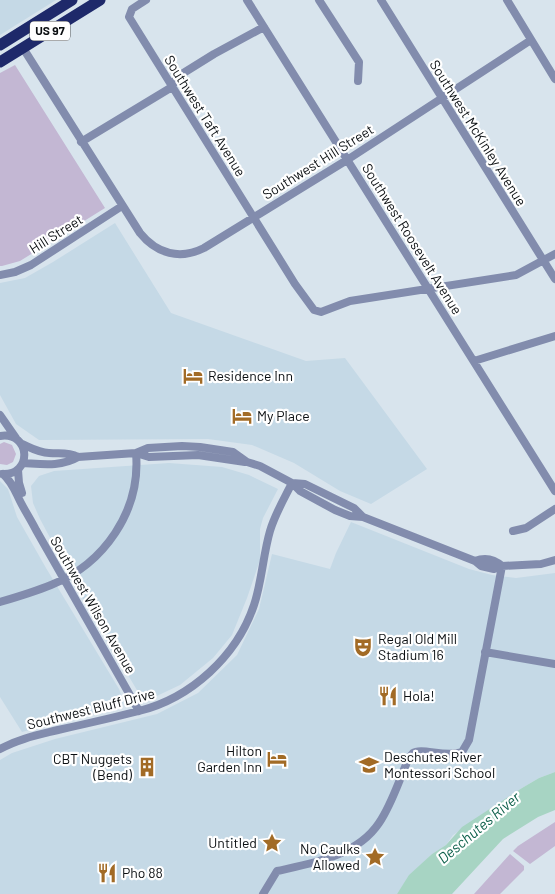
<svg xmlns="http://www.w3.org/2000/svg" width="555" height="894" viewBox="0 0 555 894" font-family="Barlow,sans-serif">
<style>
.built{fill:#c5d9e6}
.green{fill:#c3b7d3}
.water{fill:#a7d4c3}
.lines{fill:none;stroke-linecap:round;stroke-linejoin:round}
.minor{stroke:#828cad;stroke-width:8}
.highway{stroke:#1e296a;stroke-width:11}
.labels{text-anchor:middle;stroke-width:4.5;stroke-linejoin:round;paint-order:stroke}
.shield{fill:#fff;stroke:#545658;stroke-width:1}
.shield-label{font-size:12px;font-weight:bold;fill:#0a0e11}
.street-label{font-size:14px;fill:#0a0e11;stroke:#fff}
.poi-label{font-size:14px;fill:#0a0e11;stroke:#fff;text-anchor:start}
.water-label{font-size:15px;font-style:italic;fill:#0f614c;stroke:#fff}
</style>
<rect width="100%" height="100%" fill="#d8e4ed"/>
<path class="built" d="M0,0H56L0,35Z
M115,223L171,313L306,361L345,358L427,469L371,504L340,491L294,463L252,445L208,439L39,440L16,424L0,395V283L25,278L53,262Z
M169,463L222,467L249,475L278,489L263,518L260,529V560L247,598L232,635L213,658L180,685L144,702L83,599L40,519L33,503L31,486L39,476L54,471Z
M0,481L8,489L17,517L46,568L119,689L124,702L114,710L71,718L22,732L0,697Z
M351,522L469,569L492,575L516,578L555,573V772L539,778L522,788L453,835L446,845L432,854L410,875L397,894H0V760L12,753L55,739L157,714L198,693L237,655L259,609L272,554L330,569L336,553Z"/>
<path class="green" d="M15,65L105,208L20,261L2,266H0V73Z
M4,442L12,445L16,454L13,462L7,465L0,464V444Z
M555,822V846L530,864L513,851L518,846Z
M510,854L524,866V870L500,894H474Z"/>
<path class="water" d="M555,772V810L538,817L503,839L452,894H397L409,875L432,854L446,845L462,827L522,788L539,778Z"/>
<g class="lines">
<path class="minor" d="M146,0L132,9L129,17L295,284L314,310L321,312L350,301L516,275L555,254
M247,0L555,491
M319,0L359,62L358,81
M381,0L555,279
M507,0L555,79
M23,48L140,233C157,254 180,260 204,248L347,160L531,40
M81,142L172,87L177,77L214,54L264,27
M0,275L15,272L31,265L122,206
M474,361L555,336
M0,415L16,438
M0,436C31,431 33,476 2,474
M22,444C31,448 39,453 49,453C60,454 68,452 78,457L136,453L148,448L182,446L200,447L233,452L247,462L260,466L292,483L300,491L335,510L350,516L363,517L475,561L481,566L494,569L502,566L541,564L555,560
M136,453L149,457L198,455L245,462
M23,463C42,464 61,467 78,457
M18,470L19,483L22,493
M3,474C12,482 15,491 20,501C25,511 31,520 36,530L139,711
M292,483L305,484L354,508L363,517
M513,531L526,528L555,509
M475,561C485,557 494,559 502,566
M0,602C17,597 34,592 51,585C104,564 141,511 136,453
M485,652L555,664
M0,749C18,739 38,735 58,730C85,724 112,718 139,711C191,698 237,656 254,605C262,581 263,555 270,531C275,514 284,499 292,483
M263,894L277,871C313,863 357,856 379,823C392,804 399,780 408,760C410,757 411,755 413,753C421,747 446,758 462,752L469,740L502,566"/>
<path class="highway" d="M0,45L72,0
M0,62L100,0"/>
</g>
<defs>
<symbol id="hotel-bare" viewBox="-9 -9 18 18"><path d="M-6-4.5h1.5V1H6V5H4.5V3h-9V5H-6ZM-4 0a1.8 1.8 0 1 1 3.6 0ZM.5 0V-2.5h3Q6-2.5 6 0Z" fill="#a26b26" stroke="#fff" stroke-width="2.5" paint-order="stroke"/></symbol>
<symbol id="theatre-bare" viewBox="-9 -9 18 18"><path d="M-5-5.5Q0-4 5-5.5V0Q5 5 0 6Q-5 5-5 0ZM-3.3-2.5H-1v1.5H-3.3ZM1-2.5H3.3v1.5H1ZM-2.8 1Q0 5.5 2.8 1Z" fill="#a26b26" stroke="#fff" stroke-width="2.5" paint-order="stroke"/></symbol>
<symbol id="restaurant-bare" viewBox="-9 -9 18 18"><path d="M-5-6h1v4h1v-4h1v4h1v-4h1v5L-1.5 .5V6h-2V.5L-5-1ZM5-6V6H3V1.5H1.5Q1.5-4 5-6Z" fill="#a26b26" stroke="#fff" stroke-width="2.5" paint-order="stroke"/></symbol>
<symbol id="school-bare" viewBox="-9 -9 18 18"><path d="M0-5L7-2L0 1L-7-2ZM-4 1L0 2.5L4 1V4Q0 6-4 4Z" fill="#a26b26" stroke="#fff" stroke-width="2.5" paint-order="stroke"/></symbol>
<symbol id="building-bare" viewBox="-9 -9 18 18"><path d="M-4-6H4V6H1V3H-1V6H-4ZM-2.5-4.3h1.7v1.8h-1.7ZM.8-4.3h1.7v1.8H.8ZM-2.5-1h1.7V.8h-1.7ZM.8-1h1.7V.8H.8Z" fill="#a26b26" stroke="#fff" stroke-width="2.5" paint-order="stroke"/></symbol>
<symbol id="sight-bare" viewBox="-9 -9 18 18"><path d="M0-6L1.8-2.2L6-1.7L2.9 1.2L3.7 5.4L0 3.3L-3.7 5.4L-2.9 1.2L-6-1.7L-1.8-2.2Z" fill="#a26b26" stroke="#fff" stroke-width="2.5" paint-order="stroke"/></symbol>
</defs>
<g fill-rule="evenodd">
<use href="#hotel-bare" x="179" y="362" width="28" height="28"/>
<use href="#hotel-bare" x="228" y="402" width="28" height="28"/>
<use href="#theatre-bare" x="349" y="633" width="28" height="28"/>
<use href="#restaurant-bare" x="374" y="682" width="28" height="28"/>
<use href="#hotel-bare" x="263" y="745" width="28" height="28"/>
<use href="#school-bare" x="355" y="751" width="28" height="28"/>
<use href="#building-bare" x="133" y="753" width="28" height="28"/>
<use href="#sight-bare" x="258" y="829" width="28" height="28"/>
<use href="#sight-bare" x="361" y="843" width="28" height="28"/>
<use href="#restaurant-bare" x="93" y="859" width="28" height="28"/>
</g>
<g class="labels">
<rect class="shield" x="30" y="21.5" width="40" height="19" rx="4"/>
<g class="shield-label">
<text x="50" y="35">US 97</text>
</g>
<g class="street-label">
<text transform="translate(205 116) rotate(58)" y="5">Southwest Taft Avenue</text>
<text transform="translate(478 133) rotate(58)" y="5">Southwest McKinley Avenue</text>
<text transform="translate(318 162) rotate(-32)" y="5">Southwest Hill Street</text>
<text transform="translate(56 234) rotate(-32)" y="5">Hill Street</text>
<text transform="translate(412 239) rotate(58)" y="5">Southwest Roosevelt Avenue</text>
<text transform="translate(93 605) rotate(60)" y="5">Southwest Wilson Avenue</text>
<text transform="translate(91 709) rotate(-14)" y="5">Southwest Bluff Drive</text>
</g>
<g class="poi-label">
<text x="208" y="381">Residence Inn</text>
<text x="257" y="421">My Place</text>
<text x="378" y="644">Regal Old Mill<tspan x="378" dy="16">Stadium 16</tspan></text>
<text x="403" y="701">Hola!</text>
<text x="262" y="756" text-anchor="end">Hilton<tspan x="262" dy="16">Garden Inn</tspan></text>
<text x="384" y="762">Deschutes River<tspan x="384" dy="16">Montessori School</tspan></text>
<text x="132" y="764" text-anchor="end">CBT Nuggets<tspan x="132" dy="16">(Bend)</tspan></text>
<text x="257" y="848" text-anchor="end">Untitled</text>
<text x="360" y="854" text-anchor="end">No Caulks<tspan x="360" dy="16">Allowed</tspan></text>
<text x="122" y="878">Pho 88</text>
</g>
<g class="water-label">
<text transform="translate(479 828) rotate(-40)" y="5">Deschutes River</text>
</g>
</g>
</svg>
